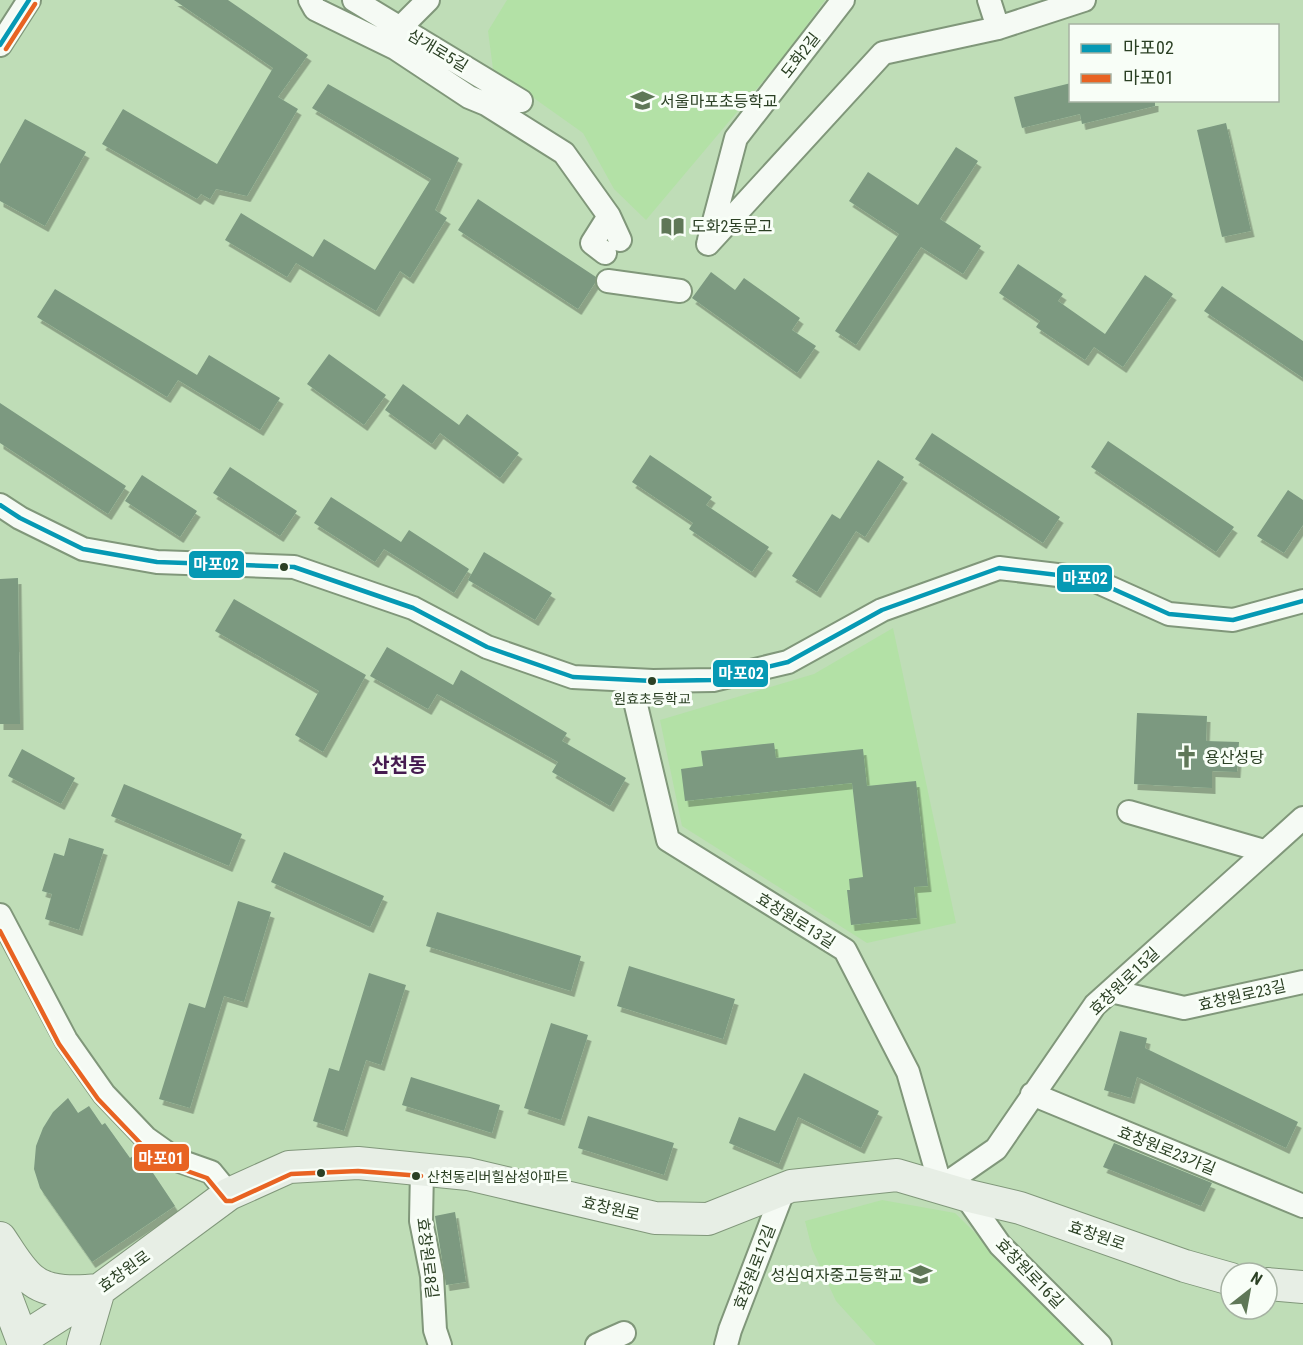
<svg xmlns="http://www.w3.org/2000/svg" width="1303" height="1345" viewBox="0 0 1303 1345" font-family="'Roboto Condensed','Noto Sans KR',sans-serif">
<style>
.built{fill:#b3e1a6}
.building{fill:#7b9980;filter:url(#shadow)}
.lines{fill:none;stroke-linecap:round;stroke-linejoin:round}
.street-casing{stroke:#80977a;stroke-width:26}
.secondary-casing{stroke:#80977a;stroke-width:34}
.street{stroke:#f5faf4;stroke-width:22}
.secondary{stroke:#e7eee5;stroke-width:32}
.bus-1-casing{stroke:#f8fef7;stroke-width:9}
.bus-2-casing{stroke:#f8fef7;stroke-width:9}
.bus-1{stroke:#0699b4;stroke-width:4.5}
.bus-2{stroke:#e86322;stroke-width:4.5}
.bus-dot{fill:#2b4024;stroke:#f8fef7;stroke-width:2}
.labels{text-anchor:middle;stroke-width:6;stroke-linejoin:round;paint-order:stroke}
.bus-label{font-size:14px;fill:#2b4024;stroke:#f8fef7}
.street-label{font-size:16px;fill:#2b4024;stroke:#f8fef7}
.poi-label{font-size:16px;fill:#2b4024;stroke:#f8fef7;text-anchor:start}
.quarter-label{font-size:20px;font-weight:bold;fill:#451b50;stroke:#f8fef7}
.line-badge{stroke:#f8fef7;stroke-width:2}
.badge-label{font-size:16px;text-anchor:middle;font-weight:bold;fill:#fff}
</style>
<defs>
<filter id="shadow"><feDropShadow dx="3.5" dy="6" stdDeviation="0" flood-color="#0004"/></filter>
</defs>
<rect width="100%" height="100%" fill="#bfddb7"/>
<path class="built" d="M507,0H825L785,55L646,220L614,189L583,133L493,69L488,31Z
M893,628L956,923L867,943L682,826L660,720L814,674Z
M882,1200L955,1213L1088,1345H876L836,1301L812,1249L805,1221Z"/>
<path class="building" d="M174,0H228L308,55L278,97L298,109L247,196L216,189L210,199L201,194L197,199L102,144L123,109L217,164L273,68Z
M1071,83V100H1155V106L1082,124L1080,114L1022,128L1014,97Z
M328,84L459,158L435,210L447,218L410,278L400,271L376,311L296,263L287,277L225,240L241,213L313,257L324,239L375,270L431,179L312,108Z
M25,119L86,152L45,226L0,201V164Z
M1226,123L1251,231L1222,237L1197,130Z
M956,147L978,161L940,219L981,246L963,274L921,247L856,345L835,331L899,234L849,201L868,172L918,205Z
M478,199L596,277L595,283L578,309L458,230Z
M1018,264L1063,294L1058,301L1105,334L1145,275L1173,294L1123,367L1094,347L1085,360L1036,327L1040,321L999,293Z
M711,272L735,290L744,278L800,318L792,330L816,346L797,373L692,298Z
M1222,286L1303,341V378L1204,311Z
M55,289L197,375L209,355L280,398L260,430L178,380L167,397L37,317Z
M329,354L386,395L364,425L307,384Z
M403,384L459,425L467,414L519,453L500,478L440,433L432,444L385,410Z
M0,403L126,486L108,514L0,443Z
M932,433L1060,517L1043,543L915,459Z
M1108,441L1234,527L1216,552L1091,467Z
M650,455L712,497L706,505L769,547L752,572L689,529L693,523L632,482Z
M878,460L904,477L865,537L856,531L817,592L792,576L832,514L840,519Z
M230,467L297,511L280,536L213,493Z
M142,475L197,511L180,537L125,501Z
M1288,490L1303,500V525L1284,553L1257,536Z
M331,497L401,542L409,530L469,569L454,593L384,549L375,562L314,523Z
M484,552L552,593L535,620L468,580Z
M18,578L20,724H0V579Z
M234,599L366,675L323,752L295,735L319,691L215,631Z
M387,647L453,685L461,670L567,733L562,741L626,778L610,806L552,772L558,762L437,694L428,709L370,676Z
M1137,713L1207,716L1206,741L1239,742L1237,772L1212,771V788L1134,784Z
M774,743L776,758L863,749L867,786L916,781L928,886L914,887L917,918L851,925L847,890H850L849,879L863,877L852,783L685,801L681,769L703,766L701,751Z
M22,749L75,778L61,804L8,776Z
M124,784L242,834L229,866L111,816Z
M69,838L104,849L79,930L45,919L52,894L42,891L54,853L64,856Z
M284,852L384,896L370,927L271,882Z
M238,901L271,912L244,1002L224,996L190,1108L159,1099L189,1003L205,1008Z
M437,912L581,956L571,991L426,946Z
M629,966L735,999L723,1039L617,1006Z
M369,973L406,985L381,1065L366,1060L344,1131L313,1121L329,1068L339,1071Z
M551,1023L588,1035L561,1120L524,1108Z
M1120,1031L1147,1038L1145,1048L1298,1122L1286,1148L1137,1077L1131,1098L1104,1090Z
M804,1073L879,1111L861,1148L798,1117L779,1164L729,1143L739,1117L775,1131Z
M411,1077L500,1105L492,1133L402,1105Z
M68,1098L78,1113L89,1106L102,1125L105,1123L130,1158L139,1152L175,1206L92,1262L40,1188L34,1169L36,1146L43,1128L53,1112Z
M588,1116L674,1143L664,1175L578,1148Z
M1114,1143L1212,1183L1201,1206L1103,1167Z
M455,1212L466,1282L446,1285L435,1216Z"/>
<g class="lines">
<defs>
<path id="street" d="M310,0L315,9L395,48L469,97L486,104L564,153L609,216L620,240
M354,0L521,101
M989,0L998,28
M400,28L428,0
M0,45L29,0
M709,240L736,138L843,0
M708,244L883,53L998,28L1084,0
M605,253L592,243L609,216
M608,281L680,291
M0,505L20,518L83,549L157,562L294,567L413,608L487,647L573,677L653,681L713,680L788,662L882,610L999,568L1091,579L1169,614L1233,620L1303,601
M630,680L668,840L845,950L908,1072L941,1187L996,1149L1095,1005L1303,818
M1129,812L1264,851
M0,915L66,1040L104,1094L146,1138L177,1160L211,1172L229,1194
M1111,991L1184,1008L1303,982
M1032,1094L1303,1206
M422,1169L421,1221L432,1276L435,1330L440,1345
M965,1195L1000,1245L1100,1345
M597,1345L624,1333
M726,1345L730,1330L784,1189"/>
<path id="secondary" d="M0,1238C9,1251 18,1268 31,1279C48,1294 78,1292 99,1290
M0,1281L22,1339L26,1345
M1267,1284L1303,1287
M22,1339L99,1290L229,1194L289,1167L358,1163L468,1174L655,1218L708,1219L791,1186L897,1175L965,1195L1020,1208L1185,1266L1231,1279
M83,1345L99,1290"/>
</defs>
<use href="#street" class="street-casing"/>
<use href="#secondary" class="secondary-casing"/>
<use href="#street" class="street"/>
<use href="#secondary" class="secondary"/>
<defs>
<path id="bus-1" d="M0,45L29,0
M0,505L20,518L83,549L157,562L294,567L413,608L487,647L573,677L653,681L713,680L788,662L882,610L999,568L1091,579L1169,614L1233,620L1303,601"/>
<path id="bus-2" d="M6,49L35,4
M0,931L59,1044L98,1099L141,1144L173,1166L207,1178L226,1201H232L291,1174L358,1171L421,1176"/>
</defs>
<use href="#bus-1" class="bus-1-casing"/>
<use href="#bus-2" class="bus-2-casing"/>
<use href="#bus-1" class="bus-1"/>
<use href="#bus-2" class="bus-2"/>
</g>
<defs>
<symbol id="school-bare" viewBox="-9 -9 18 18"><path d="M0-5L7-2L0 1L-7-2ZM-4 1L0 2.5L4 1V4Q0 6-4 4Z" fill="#5f7757" stroke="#f8fef7" stroke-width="2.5" paint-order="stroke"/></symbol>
<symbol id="library-bare" viewBox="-9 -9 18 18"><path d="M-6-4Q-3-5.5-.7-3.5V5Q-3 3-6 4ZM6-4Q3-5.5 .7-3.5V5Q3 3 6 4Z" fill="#5f7757" stroke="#f8fef7" stroke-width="2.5" paint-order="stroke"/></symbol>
<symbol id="church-bare" viewBox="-9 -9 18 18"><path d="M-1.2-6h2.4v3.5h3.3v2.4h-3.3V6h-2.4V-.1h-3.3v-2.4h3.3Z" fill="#5f7757" stroke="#f8fef7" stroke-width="2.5" paint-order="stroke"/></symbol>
</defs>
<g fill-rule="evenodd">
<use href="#school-bare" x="626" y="84" width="33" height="33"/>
<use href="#library-bare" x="656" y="210" width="33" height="33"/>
<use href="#church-bare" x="1170" y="740" width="33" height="33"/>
<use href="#school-bare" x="904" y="1258" width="33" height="33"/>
</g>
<g class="bus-dot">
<circle cx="284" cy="567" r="5"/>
<circle cx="652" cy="681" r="5"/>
<circle cx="321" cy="1173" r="5"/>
<circle cx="416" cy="1176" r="5"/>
</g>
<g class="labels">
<g class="bus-label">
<text x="652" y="704">원효초등학교</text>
<text x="427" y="1182" text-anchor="start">산천동리버힐삼성아파트</text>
</g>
<g class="street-label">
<text transform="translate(438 50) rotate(31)" y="6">삼개로5길</text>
<text transform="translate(800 55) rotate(-52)" y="6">도화2길</text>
<text transform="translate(796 920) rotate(32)" y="6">효창원로13길</text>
<text transform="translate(1124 981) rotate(-44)" y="6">효창원로15길</text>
<text transform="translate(1242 995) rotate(-13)" y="6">효창원로23길</text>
<text transform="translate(1167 1150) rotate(22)" y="6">효창원로23가길</text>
<text transform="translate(611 1208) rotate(13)" y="6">효창원로</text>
<text transform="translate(1097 1235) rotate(19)" y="6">효창원로</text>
<text transform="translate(428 1258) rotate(83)" y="6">효창원로8길</text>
<text transform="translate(754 1267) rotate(-69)" y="6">효창원로12길</text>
<text transform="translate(124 1271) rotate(-36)" y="6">효창원로</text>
<text transform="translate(1030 1273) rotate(46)" y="6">효창원로16길</text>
</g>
<g class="poi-label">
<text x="660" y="107">서울마포초등학교</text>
<text x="691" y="232">도화2동문고</text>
<text x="1205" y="763">용산성당</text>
<text x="903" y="1281" text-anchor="end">성심여자중고등학교</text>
</g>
<g class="quarter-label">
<text x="399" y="772">산천동</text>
</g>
</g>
<g class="line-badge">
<rect x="188" y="550" width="57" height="29" rx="6" fill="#0699b4"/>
<rect x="1056" y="564" width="57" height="29" rx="6" fill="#0699b4"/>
<rect x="712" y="659" width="57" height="29" rx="6" fill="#0699b4"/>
<rect x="133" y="1143" width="57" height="29" rx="6" fill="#e86322"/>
</g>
<g class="badge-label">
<text x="216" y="570">마포02</text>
<text x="1085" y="584">마포02</text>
<text x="741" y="679">마포02</text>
<text x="161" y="1164">마포01</text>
</g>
<rect x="1069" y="24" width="210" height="78" fill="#f8fef7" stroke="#a6b2a3" stroke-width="1.5"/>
<rect x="1081" y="44" width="30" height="9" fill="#0699b4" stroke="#a6b2a3" stroke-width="1.5"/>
<text x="1123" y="54" font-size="18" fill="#2b4024">마포02</text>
<rect x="1081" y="74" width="30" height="9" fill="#e86322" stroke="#a6b2a3" stroke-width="1.5"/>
<text x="1123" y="84" font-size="18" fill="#2b4024">마포01</text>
<g transform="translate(1249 1291) rotate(31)"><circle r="28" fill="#f8fef7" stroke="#a6b2a3" stroke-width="1.5"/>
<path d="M0-4.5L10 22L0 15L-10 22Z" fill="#5f7757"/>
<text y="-9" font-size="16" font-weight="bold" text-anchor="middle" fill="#2b4024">N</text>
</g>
</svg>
